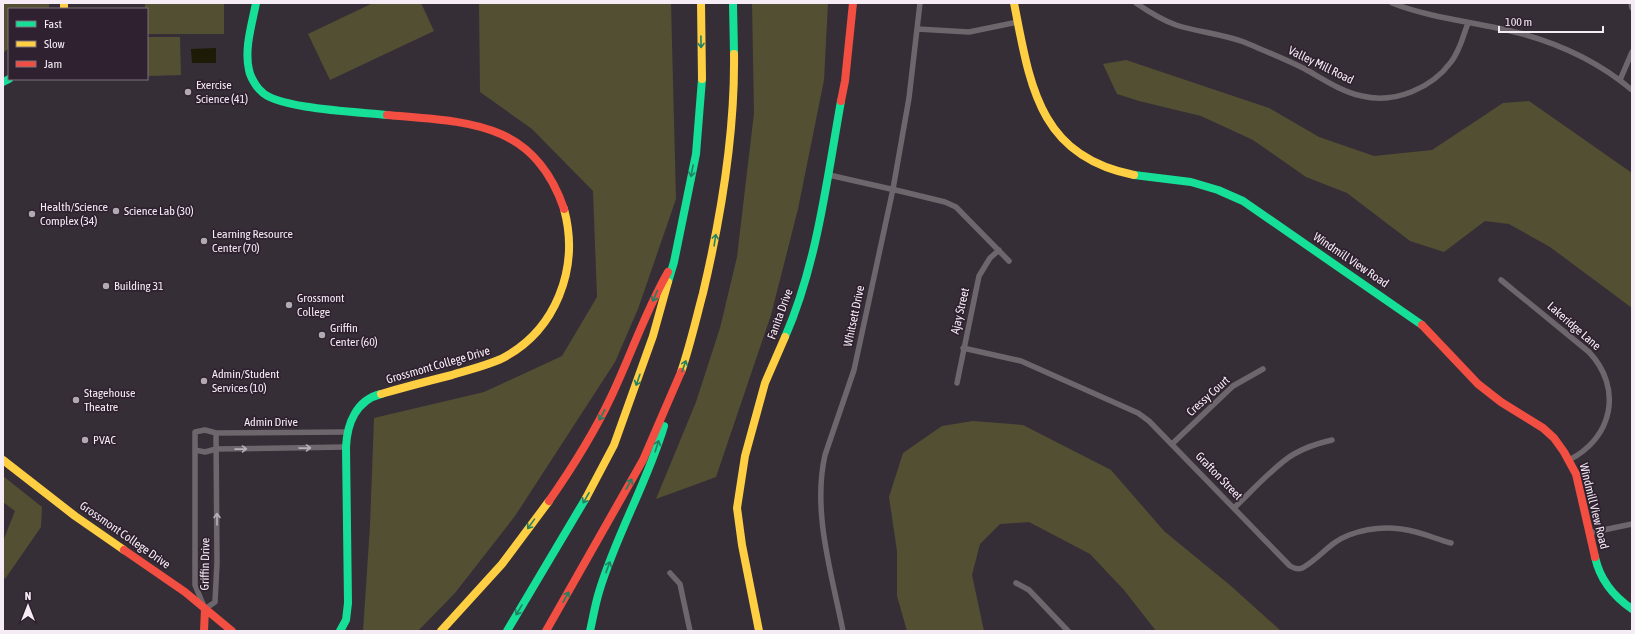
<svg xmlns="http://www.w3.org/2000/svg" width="1635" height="634" viewBox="0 0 1635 634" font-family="'Asap Condensed',sans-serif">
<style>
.green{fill:#534f33}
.water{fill:#1d1a05}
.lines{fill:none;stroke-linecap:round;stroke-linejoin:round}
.street{stroke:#6d676d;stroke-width:5.5}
.fast{stroke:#16e098;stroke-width:8}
.slow{stroke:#ffcf43;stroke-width:8}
.jam{stroke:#f24e42;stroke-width:8}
.oneway{stroke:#228064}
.oneway2{stroke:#b8b0b8}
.poi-dot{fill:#b2aab2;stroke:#2f212f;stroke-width:1.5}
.labels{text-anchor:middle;stroke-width:3.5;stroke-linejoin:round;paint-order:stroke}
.street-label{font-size:12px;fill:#f5ecf5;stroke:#2f212f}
.poi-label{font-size:12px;fill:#f5ecf5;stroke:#2f212f;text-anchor:start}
</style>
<rect width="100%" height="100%" fill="#362e36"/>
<path class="green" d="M3,3H49V9H9V48L3,53Z
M145,3H224V34H147V9H145Z
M373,3H421L434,31L330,80L308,34Z
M479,3H671L676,199L638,309L615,362L515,516L455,593L418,631H363L370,526L374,418L484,392L562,356L597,297L593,191L532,129L480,92Z
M752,3H828L824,80L798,209L771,315L716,477L656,499L696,402L720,328L737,257L754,113Z
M147,37H180L181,75L147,76Z
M1126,60L1269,108L1319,137L1374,156L1432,150L1503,103L1529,101L1632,173V308L1550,247L1509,224L1485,221L1444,252L1410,241L1347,193L1306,177L1253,140L1201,116L1139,101L1117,94L1103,64Z
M973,421L1023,425L1111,470L1164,531L1231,586L1281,631H1156L1124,590L1090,554L1029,522L1000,524L980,544L972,575L984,631H907L897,596V551L889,497L903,453L942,426Z
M3,476L42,507L41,527L5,579L3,575V541L15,511L3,502Z"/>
<path class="water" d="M216,48V63H192L191,49Z"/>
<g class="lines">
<path class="street" d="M1136,3C1149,12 1162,20 1176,25C1198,32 1222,34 1244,42C1265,51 1285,59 1305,69C1323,79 1342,92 1362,96C1395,104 1432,88 1451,62C1460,51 1463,36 1468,23
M1392,3C1433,19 1477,22 1519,33C1560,44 1600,63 1632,90
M1631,3L1632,8
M917,29L969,32L1018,22
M1620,80L1632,52
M829,175L904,192L945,202L956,207L1009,261
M1501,280L1589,352C1623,388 1613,438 1569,460
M963,348L1021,361L1138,413L1149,421L1290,566C1295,569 1300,570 1304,567C1321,557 1330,542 1349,535C1370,527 1394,526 1416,532C1428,535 1439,540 1451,543
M957,383L979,276L990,258L999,250
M216,433L217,563L215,602L205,609L195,585V432L205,430L216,433L346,432
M1172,444L1233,386L1263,369
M195,450L205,452L216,449L346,447
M1234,508C1251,492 1276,464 1294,454C1306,447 1319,443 1332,440
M1589,533L1632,524
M670,573L680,584L690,631
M1016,583L1029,590L1068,631
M843,631C832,575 812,512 825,455L854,370L893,189L909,98L920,3"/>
<path class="fast" d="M256,3C252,24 244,49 249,70C250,76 256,87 261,91C276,109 361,112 387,115
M733,3L734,54
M3,82L9,79
M1134,175L1191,182L1218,190L1243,201L1422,325
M668,282L674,262L696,154L702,79
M785,337C817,264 827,179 841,101
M1595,557C1600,580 1613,596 1632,609
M340,631L346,620L348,603L346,447C347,424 356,400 381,394
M507,631L586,498
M590,631C593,618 595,605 599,592C616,535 647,483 664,426"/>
<path class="slow" d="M64,3V9
M701,3L702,79
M1014,3C1030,84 1038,156 1134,175
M681,372C690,346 696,319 703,293C721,217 735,132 734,54
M381,394C405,387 428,381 452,375C468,370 485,366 501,359C556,331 580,268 564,209
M3,460L75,516L124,550
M586,498L614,445L653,336L668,282
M441,631L502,564L549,501
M759,631L742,545L737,508L745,456L765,383L785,337"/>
<path class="jam" d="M841,101L845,81L853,3
M387,115C466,122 534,120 564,209
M1422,325L1478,384L1501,402L1543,428L1554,438L1564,452L1576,474L1595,557
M549,501C572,468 594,433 611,397C631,355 645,312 668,272
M124,550L185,592L232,631
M204,631L205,609
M546,631L643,460L681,372"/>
</g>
<defs><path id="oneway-shaft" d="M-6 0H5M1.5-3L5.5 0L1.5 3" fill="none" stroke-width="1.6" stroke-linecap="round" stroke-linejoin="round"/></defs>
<g class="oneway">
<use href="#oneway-shaft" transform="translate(701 42) rotate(89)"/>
<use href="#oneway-shaft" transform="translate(692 171) rotate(101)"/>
<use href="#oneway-shaft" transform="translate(715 240) rotate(-81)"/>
<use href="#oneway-shaft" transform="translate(655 296) rotate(113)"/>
<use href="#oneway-shaft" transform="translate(684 366) rotate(-70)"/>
<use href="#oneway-shaft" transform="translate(638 380) rotate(109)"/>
<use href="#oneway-shaft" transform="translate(602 415) rotate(118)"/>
<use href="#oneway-shaft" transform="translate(657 446) rotate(-72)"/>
<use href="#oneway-shaft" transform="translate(629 484) rotate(-61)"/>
<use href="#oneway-shaft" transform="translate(586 498) rotate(120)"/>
<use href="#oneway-shaft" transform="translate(531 524) rotate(126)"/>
<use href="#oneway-shaft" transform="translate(608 567) rotate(-70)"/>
<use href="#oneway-shaft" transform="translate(566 597) rotate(-61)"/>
<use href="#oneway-shaft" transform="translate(519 610) rotate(121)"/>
</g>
<g class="oneway2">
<use href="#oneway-shaft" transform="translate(305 448) rotate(-1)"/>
<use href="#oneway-shaft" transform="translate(241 449) rotate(-1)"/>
<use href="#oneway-shaft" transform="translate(217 519) rotate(-90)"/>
</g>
<g class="poi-dot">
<circle cx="188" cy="92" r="4"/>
<circle cx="116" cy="211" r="4"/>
<circle cx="32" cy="214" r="4"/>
<circle cx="204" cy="241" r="4"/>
<circle cx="106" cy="286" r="4"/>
<circle cx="289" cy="305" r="4"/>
<circle cx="322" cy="335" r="4"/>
<circle cx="204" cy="381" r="4"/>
<circle cx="76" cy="400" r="4"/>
<circle cx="85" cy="440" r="4"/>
</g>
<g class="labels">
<g class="street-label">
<text transform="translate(1321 65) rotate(26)" y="4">Valley Mill Road</text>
<text transform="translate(1351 260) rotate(34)" y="4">Windmill View Road</text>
<text transform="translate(960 311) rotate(-77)" y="4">Ajay Street</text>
<text transform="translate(780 314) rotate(-70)" y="4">Fanita Drive</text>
<text transform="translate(854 316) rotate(-78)" y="4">Whitsett Drive</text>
<text transform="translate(1574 326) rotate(41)" y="4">Lakeridge Lane</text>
<text transform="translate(438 365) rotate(-16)" y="4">Grossmont College Drive</text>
<text transform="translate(1208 396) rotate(-42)" y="4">Cressy Court</text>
<text x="271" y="426">Admin Drive</text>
<text transform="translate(1219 476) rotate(46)" y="4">Grafton Street</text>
<text transform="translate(1594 506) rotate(76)" y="4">Windmill View Road</text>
<text transform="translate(125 535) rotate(35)" y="4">Grossmont College Drive</text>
<text transform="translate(205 564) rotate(-89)" y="4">Griffin Drive</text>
</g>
<g class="poi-label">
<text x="196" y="89">Exercise<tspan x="196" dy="14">Science (41)</tspan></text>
<text x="40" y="211">Health/Science<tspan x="40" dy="14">Complex (34)</tspan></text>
<text x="124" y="215">Science Lab (30)</text>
<text x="212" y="238">Learning Resource<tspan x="212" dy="14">Center (70)</tspan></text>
<text x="114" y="290">Building 31</text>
<text x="297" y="302">Grossmont<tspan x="297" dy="14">College</tspan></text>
<text x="330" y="332">Griffin<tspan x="330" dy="14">Center (60)</tspan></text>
<text x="212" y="378">Admin/Student<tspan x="212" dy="14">Services (10)</tspan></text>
<text x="84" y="397">Stagehouse<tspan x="84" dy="14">Theatre</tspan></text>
<text x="93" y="444">PVAC</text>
</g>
</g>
<rect width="1635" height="634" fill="none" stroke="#f5ecf5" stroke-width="8"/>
<rect x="8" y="8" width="140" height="72" fill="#2f212f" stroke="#7e727e"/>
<rect x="16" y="21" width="20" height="6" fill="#16e098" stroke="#7e727e"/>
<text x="44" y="28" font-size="12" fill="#f5ecf5">Fast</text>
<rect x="16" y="41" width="20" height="6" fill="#ffcf43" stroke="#7e727e"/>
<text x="44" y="48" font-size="12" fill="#f5ecf5">Slow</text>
<rect x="16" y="61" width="20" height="6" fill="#f24e42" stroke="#7e727e"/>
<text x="44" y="68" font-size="12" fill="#f5ecf5">Jam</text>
<g transform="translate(28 606)" stroke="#2f212f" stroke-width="3" paint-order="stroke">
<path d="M0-3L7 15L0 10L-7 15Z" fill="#f5ecf5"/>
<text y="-6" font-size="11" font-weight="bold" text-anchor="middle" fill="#f5ecf5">N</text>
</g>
<path d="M1499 26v6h104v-6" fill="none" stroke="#f5ecf5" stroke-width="2"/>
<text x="1505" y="26" font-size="12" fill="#f5ecf5" stroke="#2f212f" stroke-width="3" paint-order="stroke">100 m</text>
</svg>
